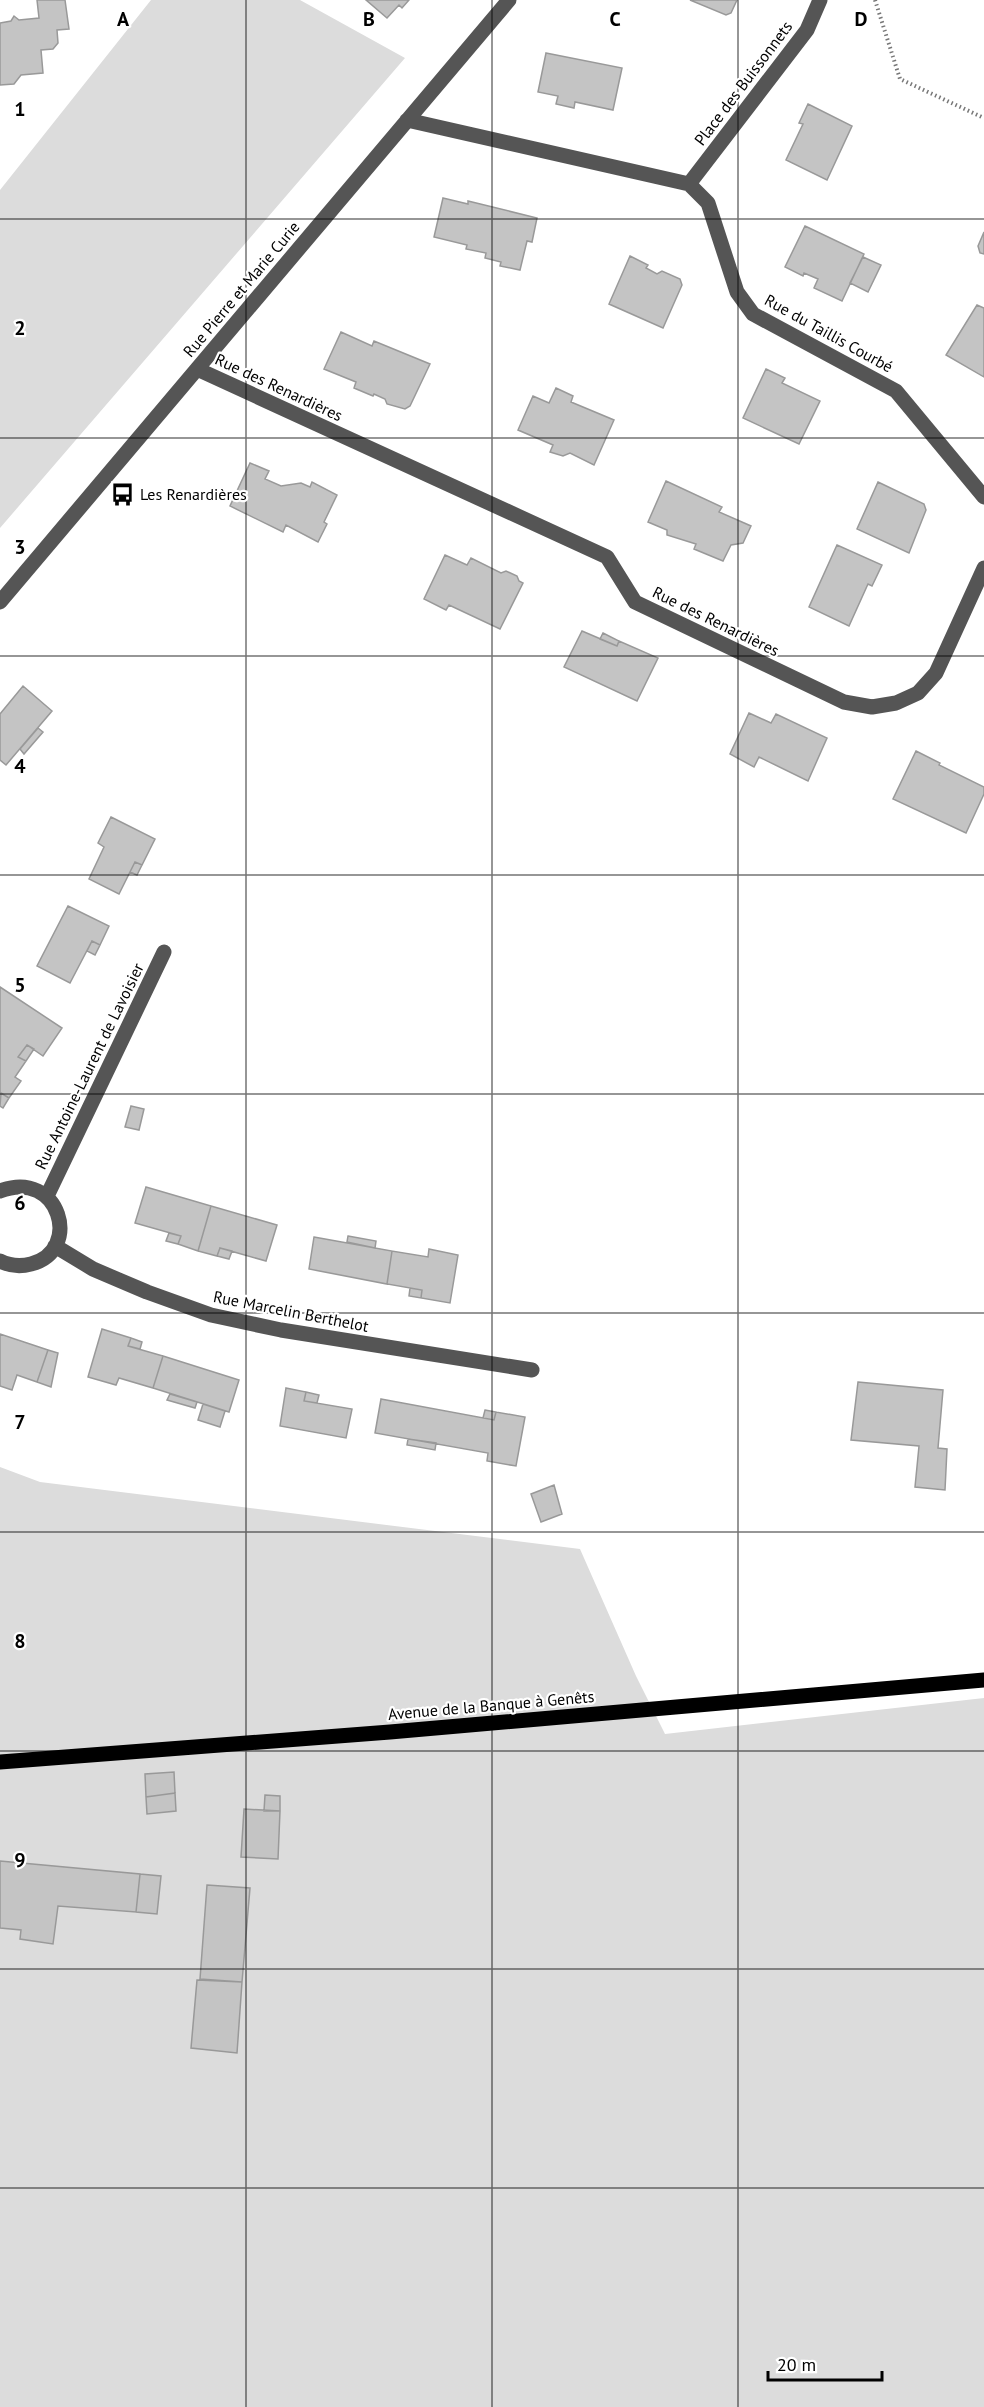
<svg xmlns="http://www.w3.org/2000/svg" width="984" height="2407" viewBox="0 0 984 2407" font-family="'PT Sans',sans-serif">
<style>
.green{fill:#dcdcdc}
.building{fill:#c4c4c4;stroke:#999;stroke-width:1.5}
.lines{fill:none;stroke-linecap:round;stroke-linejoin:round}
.path{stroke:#777;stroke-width:4;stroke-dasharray:1.5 3;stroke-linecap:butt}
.minor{stroke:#555;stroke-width:15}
.major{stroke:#000;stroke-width:15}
.grid{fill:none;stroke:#000;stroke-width:1.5;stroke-opacity:0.55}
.labels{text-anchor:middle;stroke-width:4.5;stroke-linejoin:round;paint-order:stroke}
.street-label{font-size:16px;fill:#000;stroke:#fff}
.poi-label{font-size:16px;fill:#000;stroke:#fff;text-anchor:start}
.grid-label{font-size:20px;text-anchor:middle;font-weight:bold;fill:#000;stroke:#fff;stroke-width:4.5;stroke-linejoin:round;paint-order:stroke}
</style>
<rect width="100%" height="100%" fill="#fff"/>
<path class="green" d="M151,0H300L405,58L0,528V190Z
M0,1467L40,1482L580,1549L636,1676L665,1734L984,1698V2407H0Z"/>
<path class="building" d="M37,0H65L69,29L57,30L58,43L53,49L41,50L43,73L21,75L14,84L0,85V23L11,21L14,16L19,20L39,18Z
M366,0H409L402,8L399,5L387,18Z
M690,0H737L731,13L726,15Z
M546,53L622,68L613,110L575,102L574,108L556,104L558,96L538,92Z
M808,104L852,126L827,180L786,160L803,124L799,123Z
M443,198L468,204V201L537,218L532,242L527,241L520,270L500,266L501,262L485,258L486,253L466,249L467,245L434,237Z
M805,226L864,254L842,301L814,288L818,279L804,273L803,276L785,267Z
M984,232V254L980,253L978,246Z
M630,256L648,265L646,268L657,274L662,271L680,279L682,285L663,328L609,304Z
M863,257L881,265L868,292L850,283Z
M977,305L984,308V377L946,355Z
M341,332L372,346L374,341L430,364L410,406L405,409L387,404L385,399L374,394L373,396L354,388L356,382L324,369Z
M766,369L785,378L782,383L820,401L799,444L743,418Z
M556,388L573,396L571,402L614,420L594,465L570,453L563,456L550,452L553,445L518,430L533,396L549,403Z
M250,463L269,471L265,479L281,486L301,483L310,487L312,482L337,495L324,522L327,524L318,542L286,525L283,532L230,506Z
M666,481L722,507L719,512L751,526L743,543L731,545L723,561L694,549L696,544L667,535V530L648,522Z
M878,482L924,504L926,510L909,553L857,529Z
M837,545L882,565L872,586L868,584L849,626L809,607Z
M445,555L467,565L471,558L501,573L506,571L517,576L519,581L523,583L500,629L449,605L446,610L424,599Z
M582,631L617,646L619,641L658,658L637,701L564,667Z
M603,633L619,641L617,646L600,639Z
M23,686L52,711L6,765L0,760V714Z
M749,713L771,723L776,714L827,738L808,781L759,757L754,767L730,754Z
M38,728L43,732L24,754L20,749Z
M916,751L940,763L939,765L984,787V794L966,833L893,799Z
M111,817L155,839L142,865L135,862L119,894L89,879L104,847L98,843Z
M135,862L142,865L137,875L130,872Z
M68,906L109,926L100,945L92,941L70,983L37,966Z
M92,941L100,945L95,955L87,951Z
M0,987L62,1028L43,1056L27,1045L18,1057L26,1061L15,1077L21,1081L9,1098L1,1093L0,1095Z
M27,1045L34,1049L26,1061L18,1057Z
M1,1093L9,1098L3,1108L0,1106Z
M131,1106L144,1109L139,1130L125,1127Z
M146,1187L211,1206L198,1251L178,1244L181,1236L135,1223Z
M211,1206L277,1225L266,1261L220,1248L217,1256L198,1251Z
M169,1233L181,1236L178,1244L166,1241Z
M348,1236L376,1241L375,1248L347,1242Z
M314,1237L392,1251L387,1284L309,1269Z
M220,1248L232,1251L229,1259L217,1256Z
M429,1249L458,1255L450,1303L421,1298L422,1290L387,1284L392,1251L428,1257Z
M410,1288L422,1290L421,1298L409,1296Z
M102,1329L131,1338L128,1346L163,1356L153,1388L119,1378L116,1385L88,1377Z
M0,1334L48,1350L37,1382L17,1375L12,1390L0,1386Z
M131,1338L142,1342L140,1349L128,1346Z
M48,1350L58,1353L51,1387L37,1382Z
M163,1356L239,1380L229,1412L153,1388Z
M858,1382L943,1390L938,1448L947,1449L945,1490L915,1487L919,1446L851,1440Z
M286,1388L306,1392L304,1401L352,1409L346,1438L280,1426Z
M306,1392L319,1395L317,1403L304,1401Z
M170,1394L197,1402L195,1408L167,1400Z
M381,1399L494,1420L496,1412L525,1417L516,1466L487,1461L488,1453L375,1433Z
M203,1404L225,1411L220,1427L198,1420Z
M485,1410L496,1412L494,1420L483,1418Z
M408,1439L436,1443L435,1450L407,1445Z
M554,1485L562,1514L541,1522L531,1494Z
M174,1772L175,1793L146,1797L145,1774Z
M175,1793L176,1811L147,1814L146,1797Z
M265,1795L280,1796V1811H264Z
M244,1809L280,1811L278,1859L241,1857Z
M0,1861L140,1874L136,1912L58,1906L53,1944L20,1939L21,1930L0,1928Z
M140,1874L161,1876L157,1914L136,1912Z
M207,1885L250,1888L242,1982L200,1979Z
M197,1980L242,1982L237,2053L191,2048Z"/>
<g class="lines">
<path class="path" d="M875,0L900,79L984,118"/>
<path class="minor" d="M407,120L689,184L708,203L737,292L753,314L896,391L984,497
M689,184L807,30L820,0
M197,369L607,557L635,602L844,702L872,707L896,703L918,693L936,673L984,568
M0,602L509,0
M0,1191C60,1168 83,1251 31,1264C20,1267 10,1266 0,1261
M47,1196L164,952
M55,1246L93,1269L147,1292L211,1315L281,1330L532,1370"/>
<path class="major" d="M0,1762L390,1732L984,1680"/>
</g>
<path class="grid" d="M246,0V2407M492,0V2407M738,0V2407M0,219H984M0,438H984M0,656H984M0,875H984M0,1094H984M0,1313H984M0,1532H984M0,1751H984M0,1969H984M0,2188H984"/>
<defs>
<symbol id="bus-bare" viewBox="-9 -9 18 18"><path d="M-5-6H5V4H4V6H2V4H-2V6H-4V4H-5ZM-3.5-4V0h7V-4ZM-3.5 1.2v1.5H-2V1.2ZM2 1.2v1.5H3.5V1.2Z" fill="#000" stroke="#fff" stroke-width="2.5" paint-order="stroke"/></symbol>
</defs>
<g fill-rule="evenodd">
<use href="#bus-bare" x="106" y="478" width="33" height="33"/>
</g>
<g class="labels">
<g class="street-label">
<text transform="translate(743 83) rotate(-53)" y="6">Place des Buissonnets</text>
<text transform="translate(241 289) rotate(-50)" y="6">Rue Pierre et Marie Curie</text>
<text transform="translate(829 333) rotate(29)" y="6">Rue du Taillis Courbé</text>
<text transform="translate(279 387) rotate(25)" y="6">Rue des Renardières</text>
<text transform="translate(716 621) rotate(26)" y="6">Rue des Renardières</text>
<text transform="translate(89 1066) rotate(-64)" y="6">Rue Antoine-Laurent de Lavoisier</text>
<text transform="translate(291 1311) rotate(11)" y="6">Rue Marcelin Berthelot</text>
<text transform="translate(491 1705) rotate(-5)" y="6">Avenue de la Banque à Genêts</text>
</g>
<g class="poi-label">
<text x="140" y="500">Les Renardières</text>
</g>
</g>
<g class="grid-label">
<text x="123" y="26">A</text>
<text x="369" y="26">B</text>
<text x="615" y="26">C</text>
<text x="861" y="26">D</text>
<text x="20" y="116">1</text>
<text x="20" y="335">2</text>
<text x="20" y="554">3</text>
<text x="20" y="773">4</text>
<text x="20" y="992">5</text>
<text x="20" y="1210">6</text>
<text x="20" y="1429">7</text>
<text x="20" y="1648">8</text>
<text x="20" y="1867">9</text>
</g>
<path d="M768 2371v9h114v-9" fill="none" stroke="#000000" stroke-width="3"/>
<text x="777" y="2371" font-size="18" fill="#000000" stroke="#ffffff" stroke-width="4.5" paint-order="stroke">20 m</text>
</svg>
